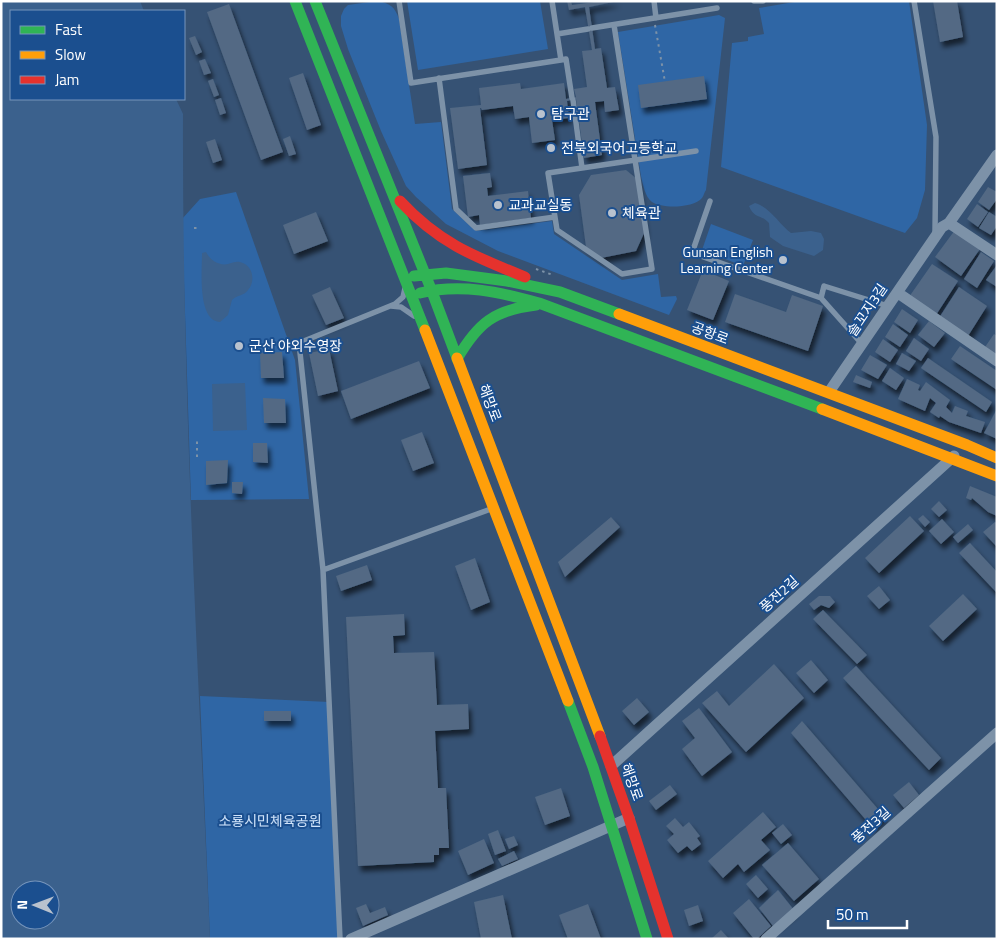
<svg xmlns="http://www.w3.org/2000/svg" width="998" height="940" viewBox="0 0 998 940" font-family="'Titillium Web','Noto Sans KR',sans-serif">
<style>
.green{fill:#2f66a5}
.water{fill:#3b618d;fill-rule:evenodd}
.building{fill:#526984;filter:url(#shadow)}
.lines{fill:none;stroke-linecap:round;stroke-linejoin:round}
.path{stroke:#7d92a8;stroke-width:2;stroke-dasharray:2.5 4;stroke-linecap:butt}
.lane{stroke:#7d92a8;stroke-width:5.5}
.street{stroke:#7d92a8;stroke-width:11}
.fast{stroke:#30b455;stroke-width:11}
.slow{stroke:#ff9f0a;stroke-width:11}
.jam{stroke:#e5322d;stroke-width:11}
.poi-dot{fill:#b9c2ce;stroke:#1b4f8f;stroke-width:2}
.labels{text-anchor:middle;stroke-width:4;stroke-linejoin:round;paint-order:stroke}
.poi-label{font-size:14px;fill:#fff;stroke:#1b4f8f;text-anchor:start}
.street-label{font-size:14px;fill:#fff;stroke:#1b4f8f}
.park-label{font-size:14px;fill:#cfe3fa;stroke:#1b4f8f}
</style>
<defs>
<filter id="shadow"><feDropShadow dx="3" dy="5.5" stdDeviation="2.5" flood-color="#0009"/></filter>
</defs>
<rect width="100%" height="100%" fill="#365274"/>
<path class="green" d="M377,1C390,3 395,7 399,19L415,124L441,122L452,209L476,231L552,221L554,234L622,280L658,274L661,297L676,296L677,299L669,315L498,251L446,224L416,197L406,186L381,131L348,49L341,26V16L344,9L348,5Z
M407,1H540L548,49L418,70Z
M800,1H909L927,125L925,190L917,218L905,233L721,167L732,43L748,41V37L764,34L759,8Z
M719,15L725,18L706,190C704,193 704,195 702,198C694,208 662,209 652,202C645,197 643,184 641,176L618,32Z
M236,192L295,360L309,499L191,500L182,219L200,199Z
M711,224L753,240L743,266L702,250Z
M200,696L329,702L340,939H210Z"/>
<path class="water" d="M1,1H140L144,11H11V99H176L183,114C182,389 198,664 210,939H1ZM20,890H50V920H20Z
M755,203C770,207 779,224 791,233L811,231L821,233L824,239L823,250L814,256L783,246L770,237L769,223C761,214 754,219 749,206Z
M206,252C210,260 219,266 228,264C232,263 236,261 240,262C253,265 256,281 248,290C244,296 236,295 232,300L228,315L220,322C197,321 202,269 202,253Z
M245,383L247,430L213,431L212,384Z"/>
<path class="building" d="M567,1H571L572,5L601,1H618L589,7L595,49L601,48L607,88L615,87L619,110L605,112L604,101L595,102L602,155L584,158L576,99L567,101L569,118L552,120L555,140L532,143L529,117L515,119L513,106L482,110L481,108H480L487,165L458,169L450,108L481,105L479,88L520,83L521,89L564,83L566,99L576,97L574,89L587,87L582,51L592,50L585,7L569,10Z
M933,1H957L963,37L940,42Z
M229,4L283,152L261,160L207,12Z
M195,36L202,52L196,55L189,38Z
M205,59L211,73L204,75L199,61Z
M303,73L321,125L307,130L289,78Z
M704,76L707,99L641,108L638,85Z
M213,79L219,95L214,97L208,81Z
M221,98L226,113L220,115L215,100Z
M290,136L296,154L289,156L283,139Z
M215,139L222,160L213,163L206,142Z
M626,170L637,179L645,231L636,251L601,258L586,247L579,195L591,175Z
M490,173L492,187L487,188L488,196L528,191L531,218L480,225L479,215L468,217L463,176Z
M988,187L997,192V199L989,210L978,202Z
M977,204L988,212L978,227L967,219Z
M316,212L328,241L294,254L283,225Z
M989,212L997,217V226L991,235L979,228Z
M955,230L980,249L961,276L935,257Z
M981,252L994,261L977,288L964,279Z
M932,264L958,281L936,315L909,297Z
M997,265V287L986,280Z
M703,270L729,281L713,320L687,310Z
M330,287L344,318L326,325L312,295Z
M959,287L987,306L968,336L939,318Z
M735,294L786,312L792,295L823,306L808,351L725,322Z
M902,309L918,320L910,333L894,322Z
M929,321L945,333L934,347L918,335Z
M893,324L908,335L900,347L885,337Z
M994,334L997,336V356L985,347Z
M914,338L929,349L921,361L906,351Z
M883,339L898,350L890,362L875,352Z
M960,346L997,371V390L951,359Z
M329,349L338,391L318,396L309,353Z
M282,352L284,378H261L260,353Z
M902,353L916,361L909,371L896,364Z
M870,355L887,365L878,379L861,370Z
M928,358L992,402L986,412L921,368Z
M419,361L430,388L351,419L341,391Z
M890,368L904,378L896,390L882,381Z
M856,375L872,382L870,388L853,382Z
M907,379L920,385L918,390L920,391L926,382L950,400L946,407L952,413L955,406L968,411L966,416L985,422L981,433L949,422L940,416L939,418L930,412L936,403L930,398L925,411L898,399Z
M263,398L285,399L286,423H264Z
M997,409V439L984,433Z
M422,432L434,463L413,471L401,440Z
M253,443H267L268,463L253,462Z
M228,460L227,483L206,485V461Z
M232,482H243L242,494L232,493Z
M970,486L997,497V516L988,512L972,498L971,500L966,498Z
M939,501L947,510L939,517L931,509Z
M923,515L930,522L925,527L918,519Z
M910,516L924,531L879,573L865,558Z
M611,517L620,527L565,577L558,562Z
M942,519L954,532L941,544L929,531Z
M995,522L997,524V547L983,532Z
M968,524L973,530L958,543L953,537Z
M970,543L997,572V593L959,553Z
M475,558L490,602L471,610L455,566Z
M367,565L372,580L341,591L336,576Z
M879,586L890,600L879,609L867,596Z
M963,594L977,609L943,641L929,626Z
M819,596H830L835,602L829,608L821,605L814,610L809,604Z
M823,610L867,655L857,664L813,619Z
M404,614L405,635L393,636L394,653L434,652L437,705L468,704L469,729L435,731L438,788H446L449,848H439V855H434V862L358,866L346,617Z
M811,660L828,680L814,693L796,673Z
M774,664L804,698L746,752L702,703L717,691L729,706Z
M856,666L941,758L929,770L843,678Z
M637,698L649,712L634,725L622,711Z
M699,708L732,752L702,776L682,749L695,738L682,721Z
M264,711H291V721H264Z
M802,721L884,816L872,827L791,733Z
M909,782L919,795L904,808L893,795Z
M670,785L677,794L656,810L649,801Z
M561,788L570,816L545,825L535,797Z
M763,812L776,827L761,840L770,850L744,872L738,864L723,878L708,861Z
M675,818L683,827L689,822L700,836L697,838L701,844L692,851L687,846L678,853L667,840L674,834L666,826Z
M783,824L792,835L781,844L772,833Z
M498,830L506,851L495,855L488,834Z
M514,836L518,845L509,849L505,839Z
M484,839L494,863L468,875L458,851Z
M788,843L819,879L794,901L762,865Z
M514,851L518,859L502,866L498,859Z
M756,875L768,889L758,898L746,884Z
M778,890L794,910L773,926L759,908Z
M503,895L512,939H481L474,902Z
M749,899L771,926L757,939H754L733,913Z
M366,904L370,913L385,907L388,915L363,926L356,908Z
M588,904L601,939H568L559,915Z
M698,905L703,921L689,926L684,910Z
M721,930L729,939H711Z"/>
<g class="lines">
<path class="path" d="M655,25L665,82
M194,228H199
M536,269L553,275
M197,457V438"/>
<path class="lane" d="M399,1L411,83L561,60L557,34
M552,1L557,34L588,29
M654,1L656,18
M754,1H763
M914,1L936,137L935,232
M592,28L717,8
M561,60L566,59L572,98
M439,78L456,209L476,228L555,217
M573,100L582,168L696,151
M582,168L548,173L557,230L622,274L652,269L614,25
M710,201L692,253L821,298L862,344
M405,288L403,297L395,304L299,343L323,570L491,509
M821,298L824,286L888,306
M391,306L401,307L414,316
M323,570L340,939"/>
<path class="street" d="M949,223L997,255
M898,293L997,361
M829,392L942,227L949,223L997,155
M611,766L954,456
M351,939L629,818
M766,939L997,733"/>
<path class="fast" d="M295,1L425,330
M315,1L431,289L457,358
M414,276L446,273L507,281L560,292L619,314
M420,293C461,283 500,292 539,303L822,409
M457,359C478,323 494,310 536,305
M568,701L593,767L647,939"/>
<path class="slow" d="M619,314L967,445L997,458
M425,330L568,701
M457,358L600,736
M822,409L997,476"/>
<path class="jam" d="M400,201C439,243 473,256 525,277
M600,736L629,818L668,939"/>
</g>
<g class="poi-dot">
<circle cx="541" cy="114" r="5"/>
<circle cx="551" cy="148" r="5"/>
<circle cx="498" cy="205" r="5"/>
<circle cx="612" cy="213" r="5"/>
<circle cx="783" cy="260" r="5"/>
<circle cx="239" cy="346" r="5"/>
</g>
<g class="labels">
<g class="poi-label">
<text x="551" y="119">탐구관</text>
<text x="561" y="153">전북외국어고등학교</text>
<text x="508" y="210">교과교실동</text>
<text x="622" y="218">체육관</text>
<text x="773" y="257" text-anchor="end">Gunsan English<tspan x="773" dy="16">Learning Center</tspan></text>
<text x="249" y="351">군산 야외수영장</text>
</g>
<g class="street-label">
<text transform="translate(867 310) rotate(-56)" y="5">솔꼬지3길</text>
<text transform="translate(710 333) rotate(20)" y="5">공항로</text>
<text transform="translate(490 403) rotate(69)" y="5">해망로</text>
<text transform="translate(779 594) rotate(-42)" y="5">풍전2길</text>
<text transform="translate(632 782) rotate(70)" y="5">해망로</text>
<text transform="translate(871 825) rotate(-42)" y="5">풍전3길</text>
</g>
<g class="park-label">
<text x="270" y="826">소룡시민체육공원</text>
</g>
</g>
<rect width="998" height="940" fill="none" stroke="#ffffff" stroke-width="5"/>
<rect x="10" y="10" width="175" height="90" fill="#1b4f8f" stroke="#7695bc"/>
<rect x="20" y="26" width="25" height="8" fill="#30b455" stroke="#7695bc"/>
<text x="55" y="35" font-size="15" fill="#ffffff">Fast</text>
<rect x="20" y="51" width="25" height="8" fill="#ff9f0a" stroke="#7695bc"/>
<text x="55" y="60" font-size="15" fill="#ffffff">Slow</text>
<rect x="20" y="76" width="25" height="8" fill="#e5322d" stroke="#7695bc"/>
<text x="55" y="85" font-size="15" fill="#ffffff">Jam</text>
<g transform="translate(35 905) rotate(271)"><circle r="24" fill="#1b4f8f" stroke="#7695bc"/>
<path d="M0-4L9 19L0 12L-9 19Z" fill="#b9c2ce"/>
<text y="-8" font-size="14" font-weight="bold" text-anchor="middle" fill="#ffffff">N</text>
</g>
<path d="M828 920v8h79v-8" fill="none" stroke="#ffffff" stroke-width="2.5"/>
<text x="836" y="920" font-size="15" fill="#ffffff" stroke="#1b4f8f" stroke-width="4" paint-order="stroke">50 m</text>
</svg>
